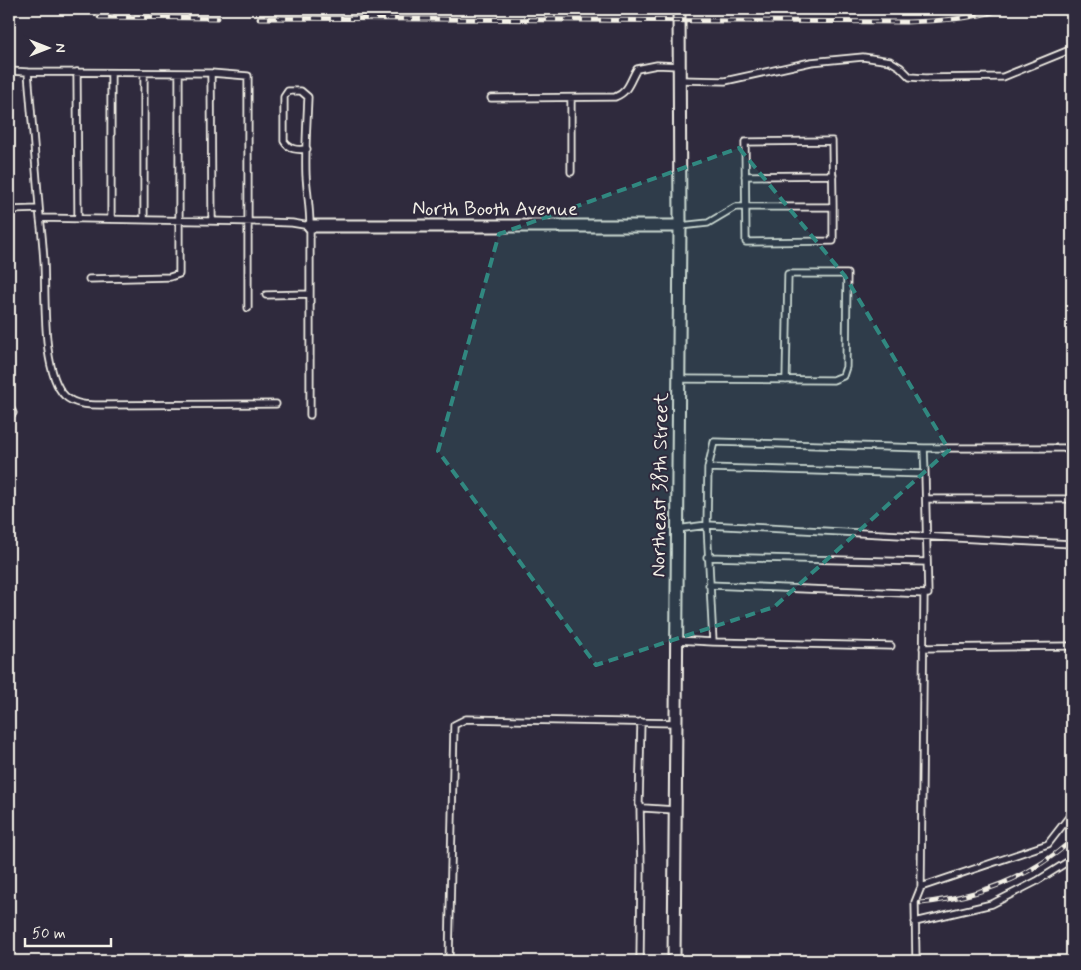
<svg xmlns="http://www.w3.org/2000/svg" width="1081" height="970" viewBox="0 0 1081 970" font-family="Mynerve,sans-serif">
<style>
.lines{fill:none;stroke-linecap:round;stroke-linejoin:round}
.service-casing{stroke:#f4f1e8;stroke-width:9}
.minor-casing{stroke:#f4f1e8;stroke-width:15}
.service{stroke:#2f2a3d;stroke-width:5.5}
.minor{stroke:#2f2a3d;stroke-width:11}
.rail-casing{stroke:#f4f1e8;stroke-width:5}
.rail{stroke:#2f2a3d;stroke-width:3;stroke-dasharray:9;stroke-linecap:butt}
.marked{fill:#318880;fill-opacity:0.2;stroke:#318880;stroke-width:4;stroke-dasharray:10 6;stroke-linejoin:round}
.labels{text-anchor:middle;stroke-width:4;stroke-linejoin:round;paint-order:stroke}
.street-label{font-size:20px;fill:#f4f1e8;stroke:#2f2a3d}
</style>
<rect width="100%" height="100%" fill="#2f2a3d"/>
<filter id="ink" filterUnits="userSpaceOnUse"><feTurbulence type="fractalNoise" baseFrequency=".02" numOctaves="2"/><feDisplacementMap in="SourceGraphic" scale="10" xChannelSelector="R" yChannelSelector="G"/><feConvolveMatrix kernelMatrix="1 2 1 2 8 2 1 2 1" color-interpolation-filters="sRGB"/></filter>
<g filter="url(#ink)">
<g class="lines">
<defs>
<path id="service" d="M9,71L28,72L40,218L264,222L292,223L310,226
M28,72L211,73L212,221
M77,72L78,219
M211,73L248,76V308
M679,80L725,81L811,62L863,57L890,61L900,67L910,77L925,78L1003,77L1072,49
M491,98L615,97C629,92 630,80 637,69L657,65L679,66
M307,149C297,150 289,150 284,141V97L288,91H301L308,97C307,123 305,149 306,175C307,192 310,209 310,226V415
M571,172V98
M745,176L833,175
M9,210L39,209
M40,218C42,232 43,247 44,261C46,293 41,373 65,396C75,405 88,405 101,405L276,404
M111,219V73
M144,220V73
M680,226L708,223L735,207H833L832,141L745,142L746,242L833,241V207
M89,279L170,277L179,274V73
M266,295L310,294
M679,379L833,380L843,376L846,367L847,274H788L786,380
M9,405L13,413
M924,448H1064L1072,453
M708,468L714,442L924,448L925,474
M926,499H1072
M707,557L927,562
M709,585L928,594L925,474L708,468L707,525L1072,544
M677,640L713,642L707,525L677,529
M713,642L891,646
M923,648L1072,646
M641,722L639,804L641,807L644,808L675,810
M640,805L641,867L640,961
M921,887L1048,844L1072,813
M915,922L992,904L1037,881L1072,859
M449,961L454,725L466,719L676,723
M916,961L915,902L921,887L924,594"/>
<path id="minor" d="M310,226H680
M674,961L680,226L679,9"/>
</defs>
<use href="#service" class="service-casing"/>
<use href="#minor" class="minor-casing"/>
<use href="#service" class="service"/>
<use href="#minor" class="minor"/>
<defs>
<path id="rail" d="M99,17L218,18
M259,18L906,22C939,21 971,19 1003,9
M921,903C977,897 1029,879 1072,840"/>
</defs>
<use href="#rail" class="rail-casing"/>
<use href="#rail" class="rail"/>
</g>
</g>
<path class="marked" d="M739,148L845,276L949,450L774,607L596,665L438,451L499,234Z"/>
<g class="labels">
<g class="street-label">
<text x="495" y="215">North Booth Avenue</text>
<text transform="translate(659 485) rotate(-89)" y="7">Northeast 38th Street</text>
</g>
</g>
<rect width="1081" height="970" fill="none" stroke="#2f2a3d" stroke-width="30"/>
<rect x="15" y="15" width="1051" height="940" fill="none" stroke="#f4f1e8" stroke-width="2" filter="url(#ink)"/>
<g transform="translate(48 48) rotate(90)" stroke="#2f2a3d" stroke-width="4" paint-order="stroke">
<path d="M0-4L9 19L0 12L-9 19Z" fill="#f4f1e8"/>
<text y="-8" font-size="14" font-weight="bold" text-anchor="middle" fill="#f4f1e8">N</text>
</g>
<path d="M25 938v8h86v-8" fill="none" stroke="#f4f1e8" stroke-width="2.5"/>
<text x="32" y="938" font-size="15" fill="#f4f1e8" stroke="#2f2a3d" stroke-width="4" paint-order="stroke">50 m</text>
</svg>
